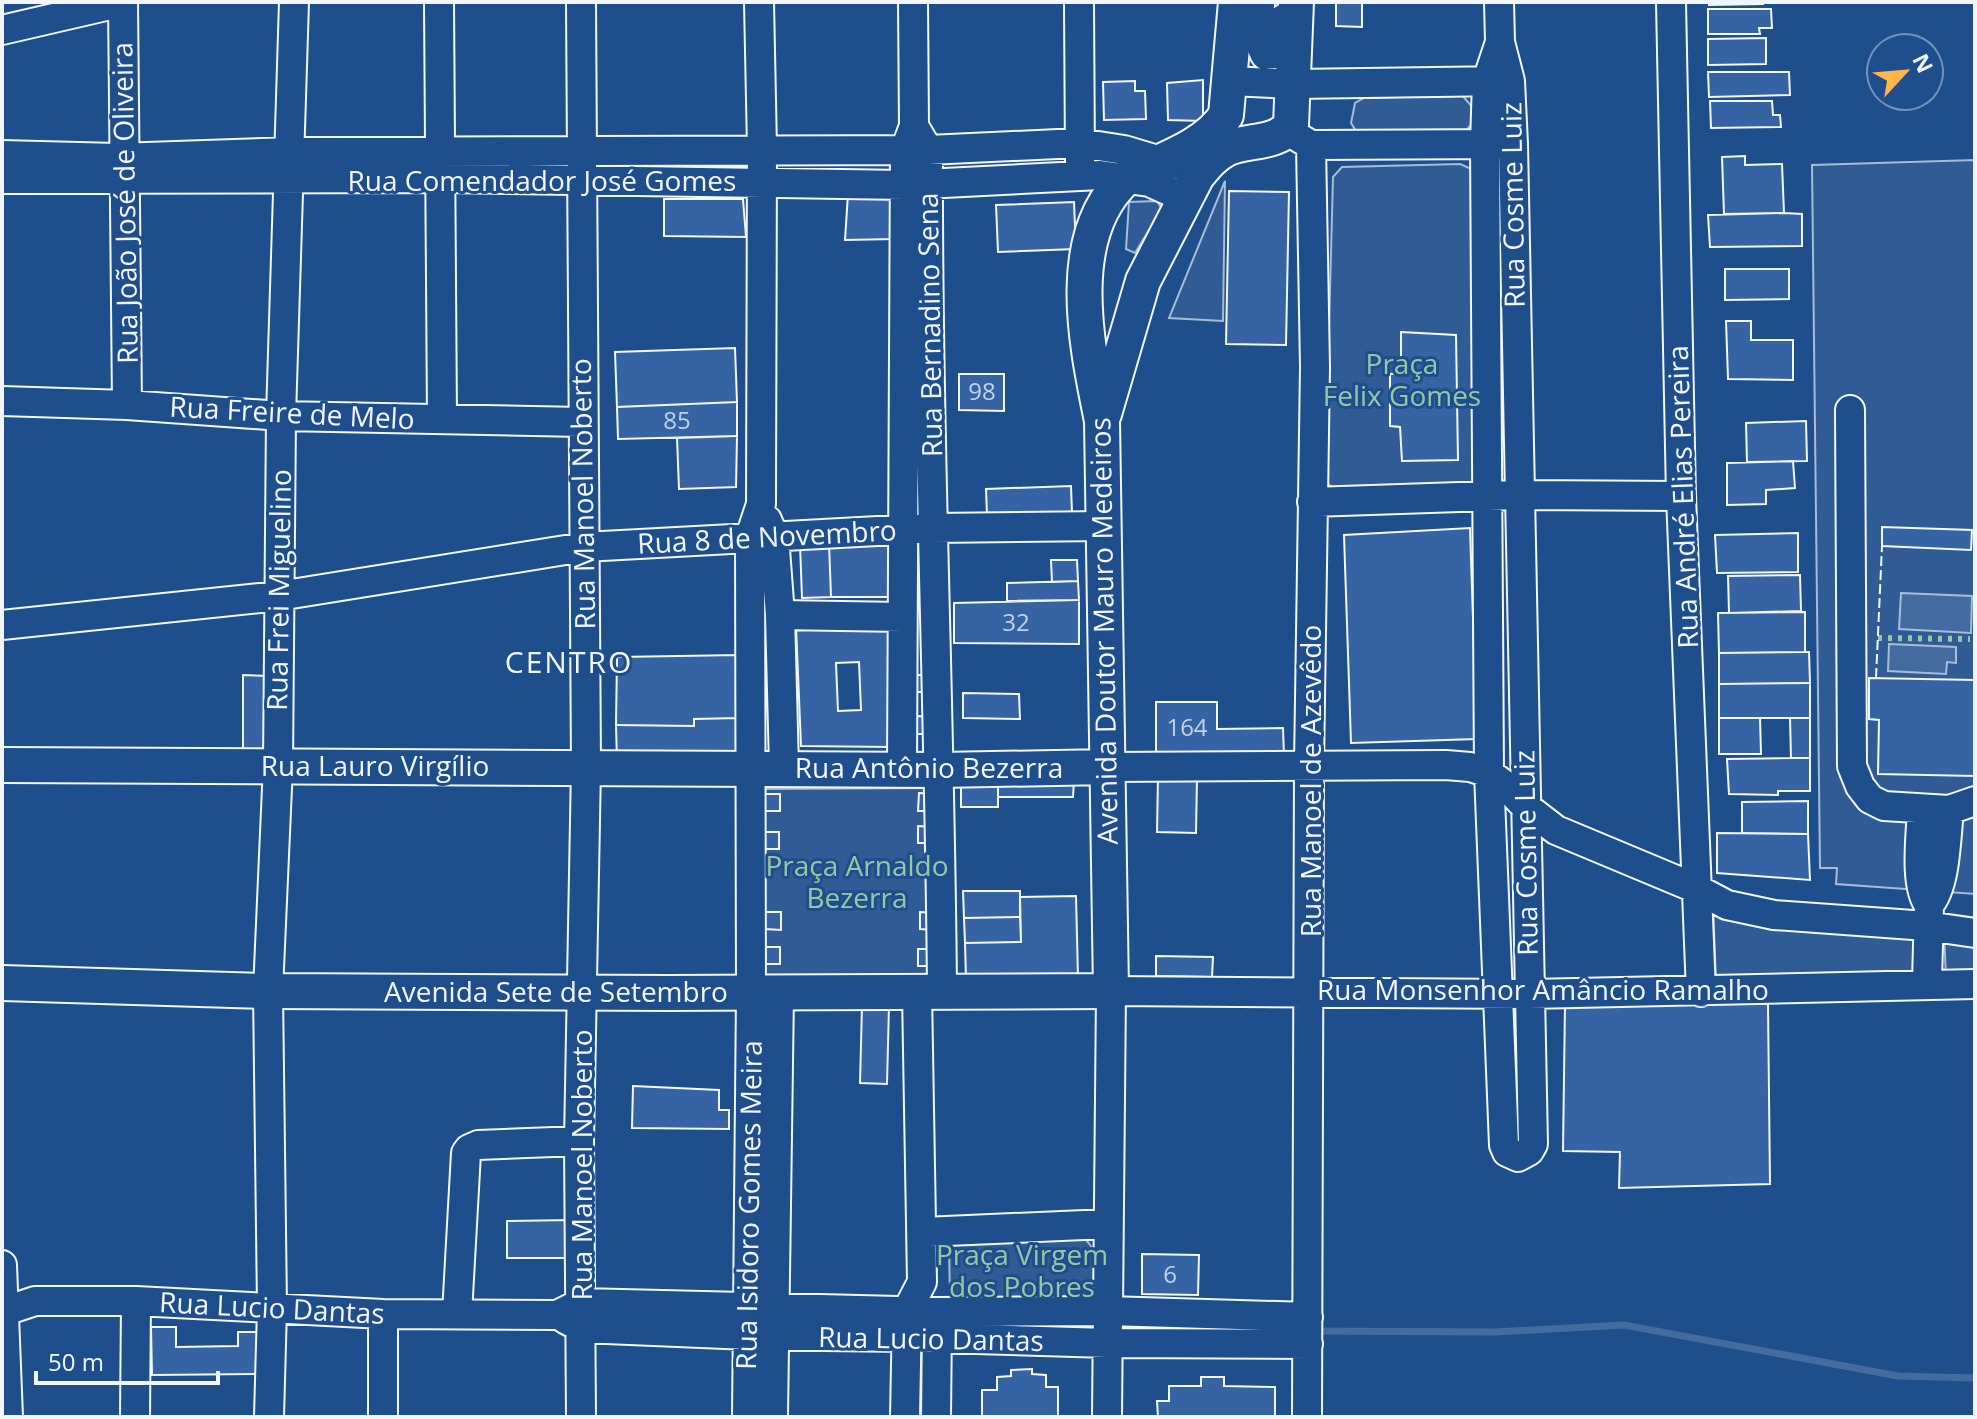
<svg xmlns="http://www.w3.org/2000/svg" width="1977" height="1419" viewBox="0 0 1977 1419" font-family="'Open Sans',sans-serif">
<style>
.green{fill:#305b95;stroke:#a8bbd7;stroke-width:2}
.water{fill:#446ba0;stroke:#a8bbd7;stroke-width:2}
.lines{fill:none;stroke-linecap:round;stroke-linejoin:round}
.stream{stroke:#446ba0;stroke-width:7}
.building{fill:#3563a3;stroke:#f2f6ff;stroke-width:2;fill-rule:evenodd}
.minor-casing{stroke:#f2f6ff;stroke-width:32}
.major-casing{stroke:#f2f6ff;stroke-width:38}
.minor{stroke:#1f4e8c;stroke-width:28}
.major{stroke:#1f4e8c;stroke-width:34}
.hedge{stroke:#97c8a6;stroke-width:6;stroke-dasharray:4 6;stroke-linecap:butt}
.fence{stroke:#f2f6ff;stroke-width:2;stroke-dasharray:10 4;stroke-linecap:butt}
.labels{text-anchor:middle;stroke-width:6;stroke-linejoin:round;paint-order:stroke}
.number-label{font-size:24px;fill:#c3d1e8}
.street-label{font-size:28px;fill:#f2f6ff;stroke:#1f4e8c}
.park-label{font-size:28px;fill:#97c8a6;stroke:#1f4e8c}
.neighbourhood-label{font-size:30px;letter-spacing:2px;fill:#f2f6ff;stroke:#1f4e8c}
</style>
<rect width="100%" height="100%" fill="#1f4e8c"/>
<path class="green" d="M1462,95L1474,109L1472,124L1466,130L1367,137L1356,131L1351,123L1355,103L1364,98Z
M1975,160V894L1836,884L1837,868H1820L1812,165Z
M1460,164L1476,171V488L1337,492L1325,481L1333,177L1342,167Z
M1225,181L1223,321L1169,318Z
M1157,201L1162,209L1135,253L1126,249L1129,202Z
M954,779L950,986L745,989L744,781L765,789L932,788Z
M1713,903L1918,929V978L1716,983Z
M1944,931L1975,936V979H1946Z
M1080,1236C1101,1245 1101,1288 1085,1302L954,1304L950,1297L949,1248L952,1242Z"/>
<path class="water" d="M1901,593L1972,596L1971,633L1899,629Z
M1889,644L1956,647V663L1947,662L1946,674L1888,671Z"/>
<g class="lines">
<path class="stream" d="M994,1326L1101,1327
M1114,1328L1241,1330
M1314,1331L1495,1332L1624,1325L1898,1376L1975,1378"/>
</g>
<path class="building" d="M1336,2H1362V27L1336,26Z
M1709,2H1763V4L1709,5Z
M1708,9H1771L1772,28H1759L1760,34H1708Z
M1766,38V64L1708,65V39Z
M1708,72H1789L1790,95L1709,97Z
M1203,80V121L1168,120L1167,83Z
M1135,81V91H1145L1146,119L1104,120L1103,82Z
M1710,101H1772L1773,115H1780L1781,127L1711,128Z
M1745,156V165L1782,164L1784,213L1724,214L1722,157Z
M1229,191L1289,192L1286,345L1226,344Z
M848,194L889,196L897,205L895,239L845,240Z
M664,199H743L746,237L664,236Z
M1074,202L1076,249L998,252L996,205Z
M1784,213L1802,214V246L1710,247L1708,215Z
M1725,269H1789V299L1725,300Z
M1726,321H1751V340H1793V380L1728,379Z
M1401,332L1456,335L1458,460L1402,461L1400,427L1390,426V374L1401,373Z
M735,348L737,402L617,407L615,352Z
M959,374H1004V411L959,410Z
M737,402V436L618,439L617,407Z
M1806,421L1807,461L1747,462L1746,423Z
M737,436L736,487L679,489L677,438Z
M1793,461L1795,488L1766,490V504L1727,505V463Z
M1071,486L1072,513L987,516L986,489Z
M1882,527L1972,530L1971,550L1882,546Z
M1470,528L1477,739L1351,743L1344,535Z
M1798,533V572L1717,573L1715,535Z
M890,541L891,597H831L829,543Z
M829,543L831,597L802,598L800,544Z
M1051,560H1077L1078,581L1052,582Z
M1800,575L1801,611L1729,613L1728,576Z
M1078,581L1079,600L1007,601V583Z
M1079,600V644L954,643V603Z
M1805,612V652L1719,653L1718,613Z
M796,626H892L890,747L801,746ZM859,662L861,710L838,711L836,663Z
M1805,652H1809L1810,683L1719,684V653Z
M739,655L738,718L694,719V726L616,725L617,657Z
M243,675L269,676V756L243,755Z
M916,675H931V692H916Z
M1869,678L1975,680V776L1878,774L1879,720L1869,719Z
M1810,683V718H1719V684Z
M963,693L1019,694L1020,719L963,718Z
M1156,702H1217V729L1283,728L1284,755L1156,756Z
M917,716L932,717V734H917Z
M738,718V759L617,760L616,725L694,726V719Z
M1719,718H1760L1761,754H1719Z
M1790,718H1810V758H1791Z
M1791,758H1810V791H1778V795L1729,794L1727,759Z
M1158,777H1197L1196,833L1157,832Z
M961,780H998V807H961Z
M998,780H1074L1073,797H998Z
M919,793L934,794L933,811H918Z
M765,794H780V811H765Z
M1808,801V834L1742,833V802Z
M918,826L933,827V843H918Z
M764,832H779V849H764Z
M1717,833L1808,834L1810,880L1717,873Z
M963,891H1020V917L964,918Z
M1076,896L1078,977L966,979L965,943L1021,942L1020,897Z
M765,912H781V930L765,929Z
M920,912L935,913V930L920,929Z
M1020,917L1021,942L965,943L964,918Z
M766,947H780V964H765Z
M918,949H933V966H918Z
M1156,956L1213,957L1212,977L1156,976Z
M1565,1003L1768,1004L1770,1184L1619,1188L1620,1152L1563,1151Z
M862,1005L889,1006L887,1084L860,1083Z
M633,1086L719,1090V1110H729V1129L632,1128Z
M572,1220V1258H507V1221Z
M1142,1254L1199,1255L1198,1295L1142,1294Z
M151,1327H176V1347L238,1346V1332H262V1374L152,1375Z
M1032,1369V1374L1046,1375V1387H1058V1417H982V1390H997V1377L1011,1376V1370Z
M1201,1377H1224V1386L1275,1387V1417H1158L1157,1401H1169V1386H1201Z"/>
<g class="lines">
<defs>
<path id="minor" d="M123,2L127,405
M439,2L442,419
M581,2L586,767L579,1141L581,1417
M1079,2L1080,161
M1260,2V44L1265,55L1275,54L1281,48L1283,19
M1499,2L1500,42L1510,81L1513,144L1533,1144L1529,1151L1518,1157L1507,1152L1504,1145L1489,773L1485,144L1487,81L1500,42
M1671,2L1681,496L1701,992
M2,30L123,2
M1230,81L1294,84L1505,81
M914,126L928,150C927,430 940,711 942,992
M1296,136L1311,145L1504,144
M2,155L117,158L290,152L928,150L1079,143L1124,150L1174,165
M2,179L440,178L905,185L1100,175L1149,182L1185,198
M2,401L127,405L281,416L582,422
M1850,410L1852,766L1860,786L1870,799L1884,806L1949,810L1975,801
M1312,502L1518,495L1681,496
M767,520L774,536L780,615L784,767
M780,615L902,617
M2,625L279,596L584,547L933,528L1105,526
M1108,767L1446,765L1470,767L1489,773L1506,786L1525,806L1556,830L1695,888L1727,905L1774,915L1927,926L1975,933
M902,770L905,150L914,126L913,2
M1922,809C1921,834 1914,886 1929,905
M1927,983L1929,905C1946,886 1946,837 1949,810
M923,1232L1107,1224
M2,1265L8,1417
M2,1312L35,1301H136L383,1314L557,1315L581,1303L937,1312L1108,1311L1308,1317
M457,1314L466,1153L469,1149L478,1145L579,1141
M565,1319L582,1328L749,1335L905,1337L1108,1343L1308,1344
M135,1417L136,1301
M269,1417L272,1308L268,991L278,765L281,416L294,2
M383,1417V1314
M747,1417L751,993L750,537L761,504L762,149L759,2
M773,1417L779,993
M905,1417L907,1311L922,1282L917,992
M936,1417L937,1322
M1107,1417L1111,991L1530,994L1975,984
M1307,1417L1309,766L1315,367L1311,145"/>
<path id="major" d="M1104,414L1143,281L1197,176C1206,165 1213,156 1226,149C1247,139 1277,145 1291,125L1296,2
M2,765L940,770L1108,767
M2,983L268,991L669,993L1111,991L1102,421C1087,347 1062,235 1127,177C1159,161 1206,147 1226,115L1236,2"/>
</defs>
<use href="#minor" class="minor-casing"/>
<use href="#major" class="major-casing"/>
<use href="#minor" class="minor"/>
<use href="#major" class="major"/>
<path class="hedge" d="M1878,638L1970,639"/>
<path class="fence" d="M1876,678L1882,546"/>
</g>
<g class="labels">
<g class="number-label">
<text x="982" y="400">98</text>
<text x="677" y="429">85</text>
<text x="1016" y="631">32</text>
<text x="1187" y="736">164</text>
<text x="1170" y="1283">6</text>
</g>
<g class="street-label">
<text x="542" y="191">Rua Comendador José Gomes</text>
<text transform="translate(125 203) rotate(-91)" y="10">Rua João José de Oliveira</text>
<text transform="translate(1513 205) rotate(-91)" y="10">Rua Cosme Luiz</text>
<text transform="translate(930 325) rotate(-91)" y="10">Rua Bernadino Sena</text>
<text transform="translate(292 413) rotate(3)" y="10">Rua Freire de Melo</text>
<text transform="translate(583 494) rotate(-91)" y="10">Rua Manoel Noberto</text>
<text transform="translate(1683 497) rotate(-92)" y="10">Rua André Elias Pereira</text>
<text transform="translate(767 537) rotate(-3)" y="10">Rua 8 de Novembro</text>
<text transform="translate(279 590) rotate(-89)" y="10">Rua Frei Miguelino</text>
<text transform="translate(1104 631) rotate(-91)" y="10">Avenida Doutor Mauro Medeiros</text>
<text x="375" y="776">Rua Lauro Virgílio</text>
<text x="929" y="778">Rua Antônio Bezerra</text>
<text transform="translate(1311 781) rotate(-90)" y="10">Rua Manoel de Azevêdo</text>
<text transform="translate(1526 853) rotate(-91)" y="10">Rua Cosme Luiz</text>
<text x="1543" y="1000">Rua Monsenhor Amâncio Ramalho</text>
<text x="556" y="1002">Avenida Sete de Setembro</text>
<text transform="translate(582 1165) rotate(-90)" y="10">Rua Manoel Noberto</text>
<text transform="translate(749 1205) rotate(-89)" y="10">Rua Isidoro Gomes Meira</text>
<text transform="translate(272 1308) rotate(3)" y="10">Rua Lucio Dantas</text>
<text transform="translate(931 1339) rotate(1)" y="10">Rua Lucio Dantas</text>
</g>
<g class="park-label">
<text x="1402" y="374">Praça<tspan x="1402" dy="32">Felix Gomes</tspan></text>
<text x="857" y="876">Praça Arnaldo<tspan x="857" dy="32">Bezerra</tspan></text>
<text x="1022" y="1265">Praça Virgem<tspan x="1022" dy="32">dos Pobres</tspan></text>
</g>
<g class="neighbourhood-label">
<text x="569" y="673">CENTRO</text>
</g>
</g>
<rect width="1977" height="1419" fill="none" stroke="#f2f6ff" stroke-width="8"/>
<g transform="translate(1905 72) rotate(64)"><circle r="38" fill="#1f4e8c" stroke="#7391ba" stroke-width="2"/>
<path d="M0-6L14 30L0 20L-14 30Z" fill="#ffb74d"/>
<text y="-12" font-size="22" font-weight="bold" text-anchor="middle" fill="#f2f6ff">N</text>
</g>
<path d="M36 1371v12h182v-12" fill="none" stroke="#f2f6ff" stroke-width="4"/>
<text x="48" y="1371" font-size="24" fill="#f2f6ff" stroke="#1f4e8c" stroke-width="6" paint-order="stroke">50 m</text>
</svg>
